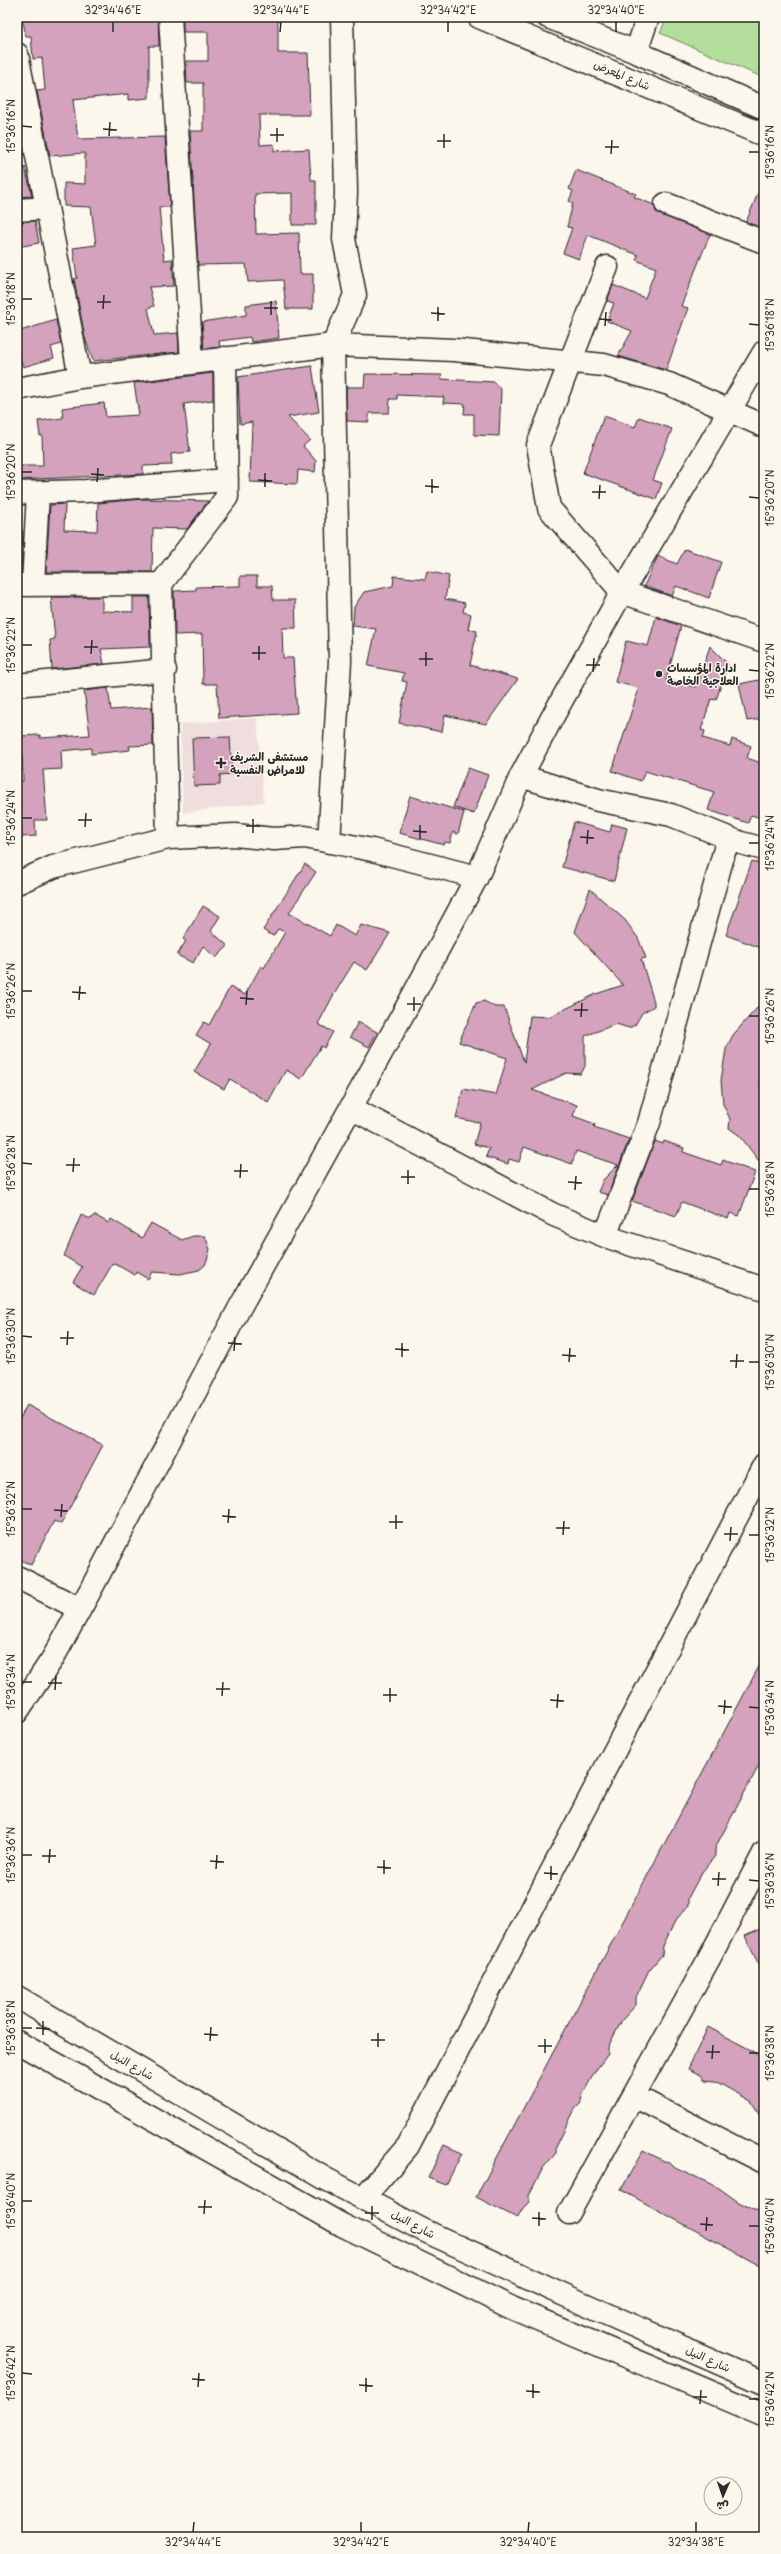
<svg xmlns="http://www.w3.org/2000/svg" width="781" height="2554" viewBox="0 0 781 2554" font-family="'Playpen Sans','Playpen Sans Arabic',sans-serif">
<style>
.built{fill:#f0dede}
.green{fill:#b3dd9a;stroke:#6f8462}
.building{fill:#d5a2bd;stroke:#2b2b2b}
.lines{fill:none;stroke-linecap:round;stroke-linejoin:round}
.minor-casing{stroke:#2b2b2b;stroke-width:25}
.secondary-casing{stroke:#2b2b2b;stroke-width:25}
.primary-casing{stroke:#2b2b2b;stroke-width:25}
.minor{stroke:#fbf7ec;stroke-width:22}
.secondary{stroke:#fbf7ec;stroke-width:22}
.primary{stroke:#fbf7ec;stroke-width:22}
.ticks{fill:none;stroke:#2b2b2b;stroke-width:1.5}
.poi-dot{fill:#2b2b2b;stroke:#fbf7ec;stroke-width:1.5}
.labels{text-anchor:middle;stroke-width:3;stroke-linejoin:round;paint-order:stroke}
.street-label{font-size:11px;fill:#2b2b2b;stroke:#fbf7ec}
.poi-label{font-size:11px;font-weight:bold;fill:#2b2b2b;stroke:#fbf7ec;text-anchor:start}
.neatline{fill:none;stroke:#2b2b2b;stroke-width:1.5}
.ticks-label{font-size:10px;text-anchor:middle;fill:#2b2b2b}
</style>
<rect width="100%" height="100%" fill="#fbf7ec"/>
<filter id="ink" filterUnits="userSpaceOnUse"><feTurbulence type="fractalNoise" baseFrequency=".025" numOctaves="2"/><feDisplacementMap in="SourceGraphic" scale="8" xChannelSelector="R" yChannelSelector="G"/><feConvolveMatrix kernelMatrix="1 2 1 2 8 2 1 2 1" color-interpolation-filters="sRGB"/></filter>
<g filter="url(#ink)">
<path class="built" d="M257,718L264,802L183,813L180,724Z"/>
<path class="green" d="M667,17H764V78L660,33Z"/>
<path class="building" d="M22,17H158L159,46H149V98L128,100V94L73,100L78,139L165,137L170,207H159L164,260L172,259L174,286L149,287L154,306L148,308L154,335L178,333L179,352L93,361L85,338L74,279L77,278L73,248L96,245L91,207L64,206V183L85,184V153L50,156L37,91L45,90L42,58L33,59L31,36H26Z
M183,17H278V53H308L310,115H259L260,145L274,144V151L309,149L311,180H316V225H292V193L255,194L256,234L299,233L300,274H313V309H286L283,280L248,282L246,264L198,265L190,131H203V83H187L186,61H208V32H183Z
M25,167L32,196L17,197V168Z
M576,170L636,194L634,197L654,205L656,212L661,215L710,234L681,306L688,308L666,370L618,356L632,331L607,321L614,303L607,301L613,285L645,298L656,268L636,260L638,255L588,235L579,259L563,253L572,228L567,227L573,203L569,201L573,191L569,189Z
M764,179V229L746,222Z
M35,221L39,243L17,247V222Z
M276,301L279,338L251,342L250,337L219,341L220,347L204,349L202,322L246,315V305Z
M56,320L61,344L51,347L54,358L23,367L17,347V332Z
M312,366L319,412L288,417L310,440L303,446L316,461L315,472L298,470L297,484L250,482L252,422L240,424L238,377Z
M213,373V400L184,404L190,452L171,454L172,465L143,466V474L17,480V466H43L42,435L40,436L38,421L63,418L62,408L104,403L106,417L139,415L134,383Z
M365,374L442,375L441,379L494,382L501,390L499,436L474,435V414H464L465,404L443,403L444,397L397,395V399H390L389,413H369V422L347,421L346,387H364Z
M604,416L635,427L639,417L672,429L653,480L662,483L656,499L583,473Z
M143,499L208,501L187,529L153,528L152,572H46L50,505L65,504L64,530L97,531L98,503Z
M17,531H23L21,572H17Z
M685,549L721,562L709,598L676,586L672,596L644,586L658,556L677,564Z
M427,571L449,576L445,599L465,603L463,612L471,614L468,629L477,631L470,665L518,679L486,724L445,715L442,732L399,723L407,682L402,681L404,673L368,666L376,629L353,626L354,607L364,592L393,586L394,576L425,579Z
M240,576H257V586H272L273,600H295L296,628H282L283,658H293L297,713L219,718L217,684H203L202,634L175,635L174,591L196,590V587L240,586Z
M51,597H102V611L133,612V597H149L150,647L101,649L104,664L52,669L50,640L55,639Z
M656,617L681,626L666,680L696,687L710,646L728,664L716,700L711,699L701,730L705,731L703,738L730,746L732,739L751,746L747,758L764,764V819L751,815L748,823L708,810L714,792L645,771L641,781L612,771L639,688L615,682L626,641L648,646Z
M764,679V709L761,719L747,721L739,684Z
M108,688L111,710L152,707L153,745L129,746L130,750L91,754V748L61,751L62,769L43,770L47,820H35L36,836L22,837L18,781H23L22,752H18V736L40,735V738L90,735L84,691Z
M230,737L232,774L220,775V785L194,786L192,738Z
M468,768L488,775L474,814L453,807Z
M410,796L464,812L458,834L453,832L450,843L445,842L444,845L399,833Z
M574,822L610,832L612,824L627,828L614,881L562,867Z
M752,861L764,865V949L726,935Z
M305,864L316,872L289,913L330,936L336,925L355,936L361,925L390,933L367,970L354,962L333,996L318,1024L333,1032L324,1048L321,1046L301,1079L286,1070L268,1102L230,1079L224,1089L194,1072L211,1044L196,1035L204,1022L209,1025L230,987L245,995L261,966L264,968L285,932L278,929L273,936L263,930Z
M590,889L625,920L638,938L646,958L641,959L654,1002V1006L642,1013L635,1025L629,1028L616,1024L585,1036V1066L581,1074L566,1073L532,1090L577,1105L573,1116L595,1124L594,1127L629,1139L608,1195L598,1192L603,1180L618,1165L576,1151L572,1164L524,1147L519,1162L509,1159L508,1164L486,1157L489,1148L474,1144L480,1123L456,1118L463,1089L496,1095L507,1058L459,1042L476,1003L484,1001L495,1007H504L524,1062L530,1016L549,1017L596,994L623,985L575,932Z
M203,906L220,916L211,931L228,946L216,958L203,946L193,963L177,955L186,941L183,939Z
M764,1000V1059L761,1069L760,1087L764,1103V1157L761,1155L759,1161L740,1136L729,1128L730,1119L723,1104L721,1080L726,1049L733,1035Z
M358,1022L377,1032L369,1047L350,1037Z
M655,1141L663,1144L664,1141L684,1148L683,1152L721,1165L723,1160L755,1172L739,1216L730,1213L728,1219L682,1202L676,1216L632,1201Z
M81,1215L91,1219L94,1215L109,1223L111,1219L142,1238L151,1223L182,1240L193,1236H205L210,1249L208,1257L205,1265L199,1270L180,1274L152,1272L148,1279L136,1272L135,1275L113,1263L94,1295L73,1282L82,1267L64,1256Z
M27,1405L103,1445L61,1524L54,1521L31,1565L17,1558V1424Z
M764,1657V1756L715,1848V1856L702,1872L688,1898V1906L675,1921L663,1946L662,1955L649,1970L636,1997V2005L622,2020L608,2047V2054L596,2070L582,2095L581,2103L575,2109L556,2147V2153L543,2168L529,2195V2202L523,2208L517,2218L476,2197Z
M764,1927V1976L745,1936Z
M708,2027L764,2057V2121L751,2101L715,2081L705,2080L701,2075L688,2069Z
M444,2145L462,2153L446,2185L428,2178Z
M643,2150L664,2161L670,2162L675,2167L719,2188L737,2201L764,2215V2268L621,2190Z"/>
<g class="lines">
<defs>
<path id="minor" d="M170,17L192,362
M636,52L648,17
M17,54L80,377
M666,204L764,242
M17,210L47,208
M607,267L538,445L549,508L622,592L764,641
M17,389L80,377L333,345L454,350L604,365L669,384L764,426
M17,493L86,491L227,480
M33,584L38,493
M17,585L161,584
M17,685L165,670
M521,776L598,800L671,815L741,843L764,849
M168,838L161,584L227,497L225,358
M329,842L340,661L333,345L355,295L344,239L346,192L342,17
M17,883L53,867L168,838L235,835L274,839L305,837L372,850L477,877
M351,1108L554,1215L605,1236L764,1289
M605,1236L649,1123L728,838
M17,1577L80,1609
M17,1712L53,1658L90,1591L239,1309L409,1003L477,877L521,776L553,716L622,592L764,352
M634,2096L764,2162
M363,2198L408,2146L764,1465
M569,2213L711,1955L764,1853"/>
<path id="secondary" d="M479,17L764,135
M548,17L636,52L764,108"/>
<path id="primary" d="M17,1997L324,2178L423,2230L584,2304L764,2383
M17,2042L342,2225L512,2308L764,2415"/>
</defs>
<use href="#minor" class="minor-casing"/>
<use href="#secondary" class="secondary-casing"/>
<use href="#primary" class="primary-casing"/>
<use href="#minor" class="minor"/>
<use href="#secondary" class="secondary"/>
<use href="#primary" class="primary"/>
</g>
</g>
<path class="ticks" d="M113,32V22M280,32L281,22M448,32V22M616,32V22M22,126L32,127M103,129L117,130M270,135H284M109,136L110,122M437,141H451M277,142V128M605,147H619M444,148V134M749,152H759M611,154L612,140M22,299H32M97,302H111M264,308H278M103,309L104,295M431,313L445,314M271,315V301M599,319L612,320M438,321V307M749,324L759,325M605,326L606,312M22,472H32M91,474L104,475M258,480L272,481M97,482L98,468M425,486L439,487M265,487V473M592,492H606M432,493V479M749,497L759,498M599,499L600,485M22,645H32M84,647H98M252,653H266M91,654L92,640M419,659H433M259,660V646M586,665H600M426,666V652M749,670L759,671M593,672L594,658M22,818H32M78,820H92M246,826H260M85,827L86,813M413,831L427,832M253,833V819M580,837L594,838M420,839V825M749,843H759M587,844L588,830M22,991H32M72,992L86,993M240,998L254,999M79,1000L80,986M407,1004H421M246,1005L247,991M574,1010H588M414,1011V997M749,1016H759M581,1017L582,1003M22,1163L32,1164M66,1165H80M234,1171H248M73,1172L74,1158M401,1177H415M240,1178L241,1164M568,1182L582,1183M408,1184V1170M749,1189H759M575,1190L576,1176M22,1336L32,1337M60,1338H74M228,1343L242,1344M67,1345L68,1331M395,1349L409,1350M234,1351L235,1337M562,1355L576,1356M402,1357V1343M730,1361H744M569,1362L570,1348M749,1362H759M736,1368L737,1354M22,1509H32M54,1510L68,1511M222,1516L236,1517M61,1517L62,1504M389,1522H403M228,1523L229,1509M556,1528H570M396,1529V1515M724,1534H738M563,1535L564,1521M749,1535H759M730,1541L731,1527M22,1682H32M48,1683H62M216,1689H230M55,1690L56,1676M383,1695H397M222,1696L223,1682M550,1700L564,1701M390,1702V1688M718,1706L732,1707M749,1707L759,1708M557,1708L558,1694M724,1714L725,1700M22,1855H32M42,1856H56M210,1861L224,1862M49,1863L50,1849M377,1867L391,1868M216,1869L217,1855M544,1873L558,1874M384,1874V1860M712,1879H726M551,1880V1866M749,1880L759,1881M718,1886L719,1872M22,2028H32M36,2028L50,2029M204,2034L218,2035M43,2035V2021M371,2040H385M210,2041L211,2027M538,2046H552M378,2047V2033M706,2052H720M545,2053V2039M749,2053H759M712,2059L713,2045M22,2201H32M198,2207H212M365,2213H379M204,2214L205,2200M532,2218L546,2219M372,2220V2206M700,2224L713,2225M539,2226V2212M749,2226H759M706,2231L707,2217M22,2373L32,2374M192,2379L205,2380M359,2385L373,2386M198,2387L199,2373M526,2391L540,2392M366,2392V2378M693,2397H707M533,2398V2384M749,2399H759M700,2404L701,2390M193,2532L194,2522M361,2532V2522M528,2532L529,2522M696,2532V2522"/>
<g class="poi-dot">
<circle cx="659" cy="674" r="4"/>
<path d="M219 757h4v4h4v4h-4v4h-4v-4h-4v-4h4z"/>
</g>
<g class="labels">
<g class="street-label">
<text transform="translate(622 75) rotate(23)" y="4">شارع المعرض</text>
<text transform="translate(132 2065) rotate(30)" y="4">شارع النيل</text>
<text transform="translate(413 2224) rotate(28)" y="4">شارع النيل</text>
<text transform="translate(708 2359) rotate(24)" y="4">شارع النيل</text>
</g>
<g class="poi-label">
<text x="667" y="672">ادارة المؤسسات<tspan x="667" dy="13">العلاجية الخاصة</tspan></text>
<text x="230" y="761">مستشفى الشريف<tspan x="230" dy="13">للامراض النفسية</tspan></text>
</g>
</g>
<rect width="781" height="2554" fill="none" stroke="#fbf7ec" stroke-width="44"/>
<g transform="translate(723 2496) rotate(182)"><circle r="19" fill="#fbf7ec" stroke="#a8a59f"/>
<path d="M0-3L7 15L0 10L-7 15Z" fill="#2b2b2b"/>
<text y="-6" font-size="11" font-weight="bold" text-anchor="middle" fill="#2b2b2b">ش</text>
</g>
<rect x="22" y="22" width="737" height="2510" class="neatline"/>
<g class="ticks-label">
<text x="113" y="14">32°34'46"E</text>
<text x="281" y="14">32°34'44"E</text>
<text x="448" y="14">32°34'42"E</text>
<text x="616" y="14">32°34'40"E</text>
<text transform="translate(11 126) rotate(-90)" y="4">15°36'16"N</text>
<text transform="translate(770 152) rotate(-90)" y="4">15°36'16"N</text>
<text transform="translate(11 299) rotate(-90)" y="4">15°36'18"N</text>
<text transform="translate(770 325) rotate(-90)" y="4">15°36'18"N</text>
<text transform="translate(11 472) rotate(-90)" y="4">15°36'20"N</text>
<text transform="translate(770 498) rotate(-90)" y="4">15°36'20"N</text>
<text transform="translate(11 645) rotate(-90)" y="4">15°36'22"N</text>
<text transform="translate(770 671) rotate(-90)" y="4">15°36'22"N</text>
<text transform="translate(11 818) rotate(-90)" y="4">15°36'24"N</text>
<text transform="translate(770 843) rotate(-90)" y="4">15°36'24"N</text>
<text transform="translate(11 991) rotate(-90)" y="4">15°36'26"N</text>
<text transform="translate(770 1016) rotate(-90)" y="4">15°36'26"N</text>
<text transform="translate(11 1163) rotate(-90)" y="4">15°36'28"N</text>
<text transform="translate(770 1189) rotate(-90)" y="4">15°36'28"N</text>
<text transform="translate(11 1336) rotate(-90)" y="4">15°36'30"N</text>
<text transform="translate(770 1362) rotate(-90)" y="4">15°36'30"N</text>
<text transform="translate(11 1509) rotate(-90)" y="4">15°36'32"N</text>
<text transform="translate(770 1535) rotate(-90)" y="4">15°36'32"N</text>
<text transform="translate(11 1682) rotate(-90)" y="4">15°36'34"N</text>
<text transform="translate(770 1708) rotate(-90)" y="4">15°36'34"N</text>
<text transform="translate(11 1855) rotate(-90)" y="4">15°36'36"N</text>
<text transform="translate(770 1881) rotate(-90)" y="4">15°36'36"N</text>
<text transform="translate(11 2028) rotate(-90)" y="4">15°36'38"N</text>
<text transform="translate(770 2053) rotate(-90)" y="4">15°36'38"N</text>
<text transform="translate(11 2201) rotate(-90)" y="4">15°36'40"N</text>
<text transform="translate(770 2226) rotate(-90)" y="4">15°36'40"N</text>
<text transform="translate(11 2373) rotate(-90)" y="4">15°36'42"N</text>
<text transform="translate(770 2399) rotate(-90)" y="4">15°36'42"N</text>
<text x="193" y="2546">32°34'44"E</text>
<text x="361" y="2546">32°34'42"E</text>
<text x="528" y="2546">32°34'40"E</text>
<text x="696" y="2546">32°34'38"E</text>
</g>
</svg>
